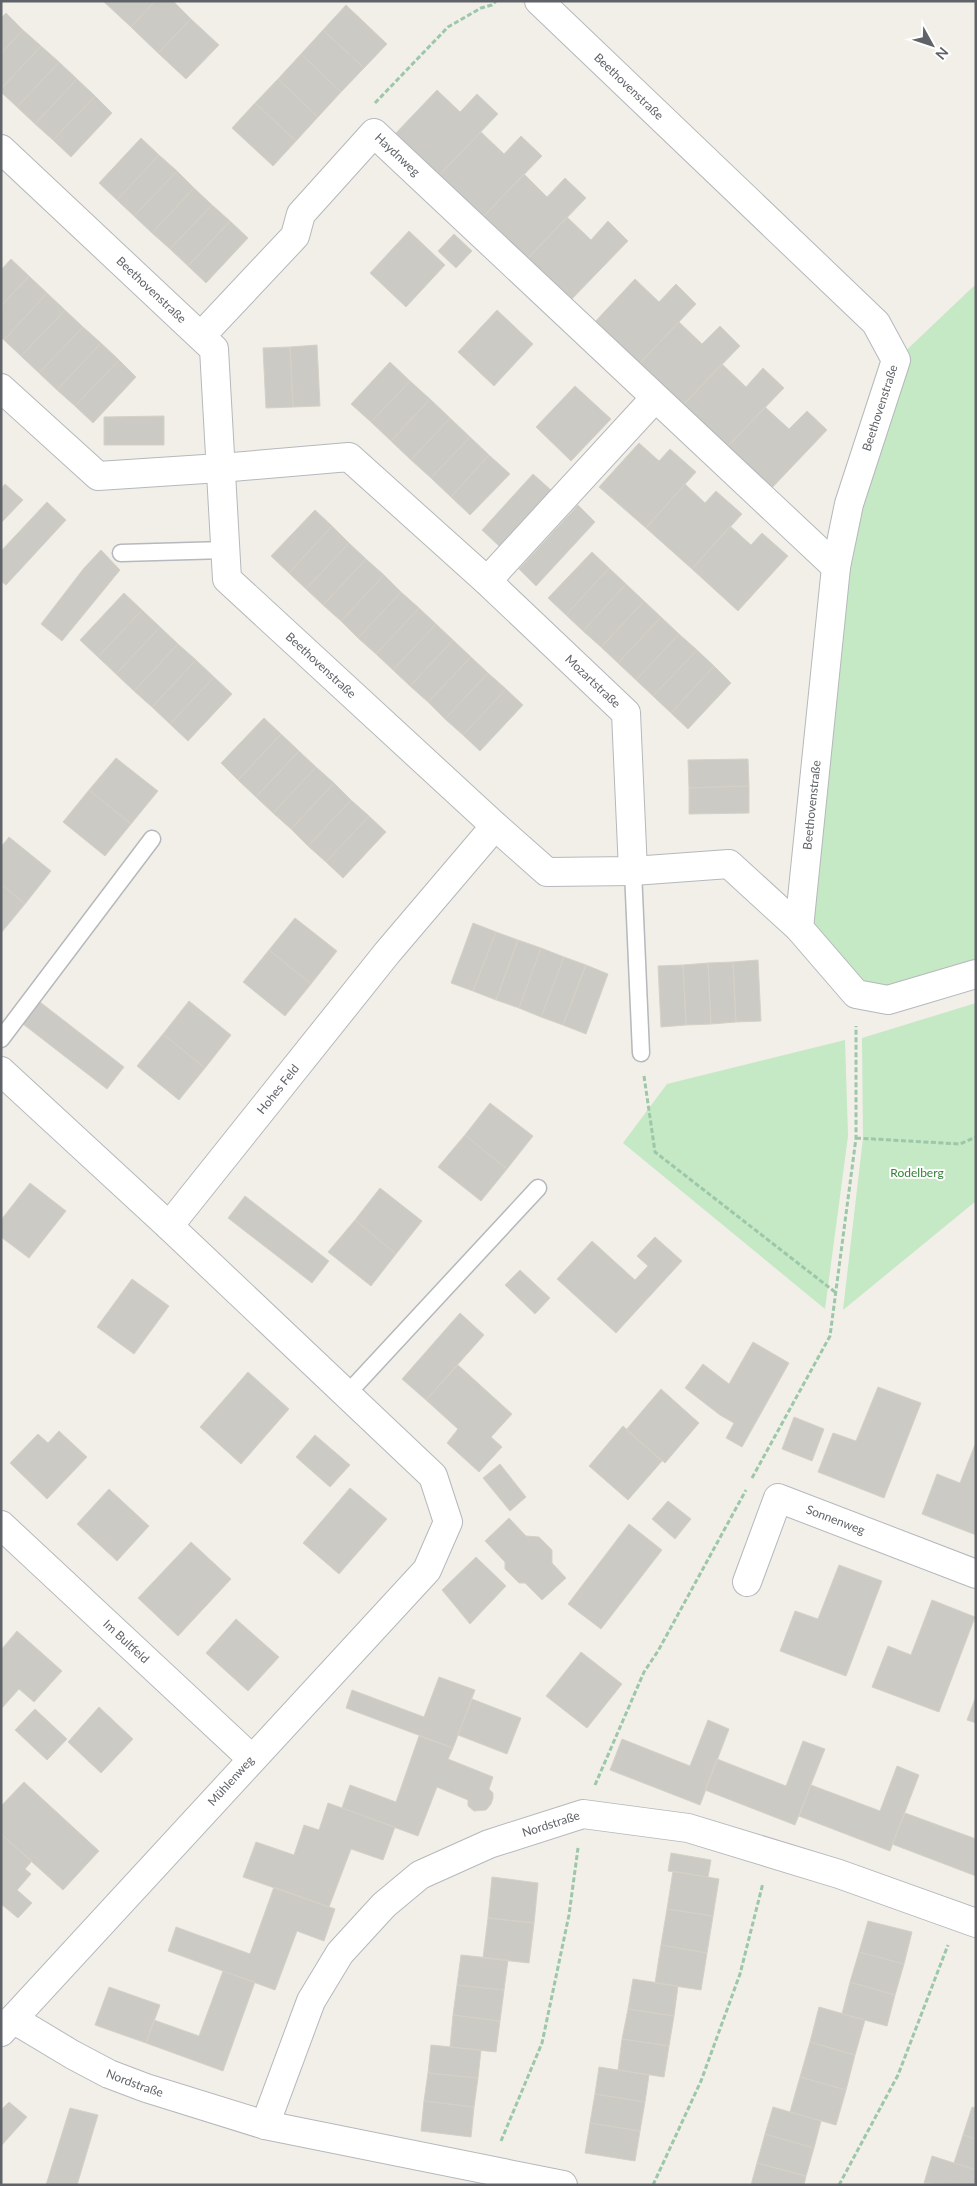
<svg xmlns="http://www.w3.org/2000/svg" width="977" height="2186" viewBox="0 0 977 2186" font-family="Lato,sans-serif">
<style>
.green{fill:#c5e8c5}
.building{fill:#cccac5;stroke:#d6d1c6}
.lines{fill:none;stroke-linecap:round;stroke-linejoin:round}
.service-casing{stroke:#b5b8bc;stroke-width:19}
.minor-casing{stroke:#b5b8bc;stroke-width:30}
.path{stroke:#9cc7a9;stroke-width:3;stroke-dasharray:5 2.5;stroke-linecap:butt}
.service{stroke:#fff;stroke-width:16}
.minor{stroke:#fff;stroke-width:28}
.labels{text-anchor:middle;stroke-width:4;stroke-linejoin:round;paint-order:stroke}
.street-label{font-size:12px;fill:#5f6368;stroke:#fff}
.park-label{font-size:12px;fill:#348238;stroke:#fff}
</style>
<rect width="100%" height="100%" fill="#f1efe8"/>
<path class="green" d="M976,284V975L856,994L799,928L836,567L896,360Z
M976,1003V1201L843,1310L863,1138L862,1038Z
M845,1040L848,1136L825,1309L623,1143L667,1084Z"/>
<path class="building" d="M103,1H155L131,27Z
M155,1H173L191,19L158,53L131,27Z
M346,5L387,44L364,68L323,30Z
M6,13L23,30L1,53V18Z
M191,19L219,45L186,79L158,53Z
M23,30L41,46L1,89V53Z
M323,30L364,68L341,92L301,54Z
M41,46L59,62L17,107L1,92V89Z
M301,54L341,92L318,117L278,79Z
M59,62L77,79L35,124L17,107Z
M77,79L95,96L53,140L35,124Z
M278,79L318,117L296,141L255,103Z
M437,90L460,112L477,94L498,114L438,176L395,134Z
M95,96L112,113L71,157L53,140Z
M255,103L296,141L273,166L232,128Z
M481,132L504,154L521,136L542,156L482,218L438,176Z
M141,138L159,155L117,200L99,183Z
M159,155L177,171L134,216L117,200Z
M177,171L194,188L152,233L134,216Z
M524,174L547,197L565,178L586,198L526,260L482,218Z
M194,188L212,205L170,249L152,233Z
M212,205L230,221L188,266L170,249Z
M567,217L591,240L608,221L628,241L569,302L526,260Z
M230,221L248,238L206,283L188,266Z
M409,231L445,265L406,307L370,273Z
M454,234L472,251L456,268L438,251Z
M11,259L29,276L1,306V270Z
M29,276L47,293L4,340L1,337V306Z
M635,279L659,302L676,284L696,304L637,366L593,324Z
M47,293L65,310L21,356L4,340Z
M65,310L83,327L39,373L21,356Z
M497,310L533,344L494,386L458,352Z
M679,322L702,344L720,326L740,346L680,408L637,366Z
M83,327L101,343L57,390L39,373Z
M101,343L119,360L75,406L57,390Z
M317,345L320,406L293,407L290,347Z
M290,347L293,407L266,408L263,348Z
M119,360L136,377L93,423L75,406Z
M390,362L410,381L371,422L351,404Z
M722,364L746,387L763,368L784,388L724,450L680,408Z
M410,381L430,399L391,441L371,422Z
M575,386L611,419L571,461L536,427Z
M430,399L450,418L411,460L391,441Z
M765,407L789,429L807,411L827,430L768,492L724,450Z
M164,416V445H104V417Z
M450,418L470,437L431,478L411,460Z
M470,437L489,455L451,497L431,478Z
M639,443L659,461L670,449L696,472L646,528L599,487Z
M489,455L510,474L470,515L451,497Z
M533,474L551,490L499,546L482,530Z
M5,484L23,500L1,523V489Z
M685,484L705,503L716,491L742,514L692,569L646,528Z
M47,502L66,520L6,585L1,581V551Z
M578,505L595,522L536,586L519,569Z
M315,510L332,526L289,573L271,556Z
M332,526L349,543L306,589L289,573Z
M730,526L751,545L762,533L788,556L738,611L692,569Z
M349,543L366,559L323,605L306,589Z
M101,550L120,570L62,641L41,624L84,568Z
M592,552L609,568L566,615L548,598Z
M366,559L384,575L341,621L323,605Z
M609,568L626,584L583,631L566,615Z
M384,575L401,592L358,638L341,621Z
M626,584L644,601L601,647L583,631Z
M401,592L419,608L376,654L358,638Z
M124,593L142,610L98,657L80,640Z
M644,601L661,617L618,663L601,647Z
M419,608L436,624L393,670L376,654Z
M142,610L160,627L116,674L98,657Z
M661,617L679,634L636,680L618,663Z
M436,624L453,640L410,686L393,670Z
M160,627L178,644L134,691L116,674Z
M679,634L697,650L653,696L636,680Z
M453,640L471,657L428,702L410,686Z
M178,644L196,660L152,707L134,691Z
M697,650L714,666L671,713L653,696Z
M471,657L488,673L445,719L428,702Z
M196,660L214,677L170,724L152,707Z
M714,666L731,683L688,729L671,713Z
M488,673L506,689L463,735L445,719Z
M214,677L232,694L188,741L170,724Z
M506,689L523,705L480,751L463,735Z
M264,718L281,734L238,780L221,763Z
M281,734L299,751L256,797L238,780Z
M299,751L316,767L273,813L256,797Z
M116,758L158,791L131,824L89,790Z
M748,759L749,786L689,788L688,760Z
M316,767L334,783L291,829L273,813Z
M334,783L351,800L308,846L291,829Z
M749,786V813L689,814V788Z
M89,790L131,824L105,856L63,822Z
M351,800L369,816L326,862L308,846Z
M369,816L386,832L343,878L326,862Z
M9,837L51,871L25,904L1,884V847Z
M1,884L25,904L1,933Z
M295,918L337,951L311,984L269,950Z
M473,923L496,932L473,991L451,983Z
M496,932L518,940L496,1000L473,991Z
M518,940L541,948L519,1008L496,1000Z
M541,948L564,957L541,1017L519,1008Z
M269,950L311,984L285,1016L243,982Z
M564,957L586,965L563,1025L541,1017Z
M758,960L761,1021L736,1022L733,962Z
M733,962L736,1022L711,1024L708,963Z
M708,963L711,1024L686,1025L683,965Z
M586,965L608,974L586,1034L563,1025Z
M683,965L686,1025L661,1027L658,966Z
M189,1001L231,1035L205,1068L163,1034Z
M40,1002L124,1067L107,1089L23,1024Z
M163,1034L205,1068L179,1100L137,1066Z
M490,1103L533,1136L507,1169L465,1135Z
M465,1135L507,1169L481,1201L438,1167Z
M30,1183L66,1211L29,1258L1,1237V1220Z
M380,1188L422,1221L396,1254L355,1220Z
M245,1196L329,1261L312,1283L228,1218Z
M355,1220L396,1254L371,1286L328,1252Z
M655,1237L682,1261L616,1333L557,1279L592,1241L635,1280L648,1266L637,1256Z
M520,1270L550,1298L535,1314L505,1285Z
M132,1279L169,1306L134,1354L97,1327Z
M460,1313L484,1335L426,1400L402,1379Z
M753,1342L789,1363L742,1447L726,1438L734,1423L720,1415L685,1388L703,1364L729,1384Z
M458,1365L512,1414L491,1437L502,1447L479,1472L447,1443L458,1429L426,1400Z
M248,1372L289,1409L241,1464L200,1427Z
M878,1387L921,1403L884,1498L818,1472L833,1433L856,1441Z
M661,1389L699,1423L665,1463L626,1430Z
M794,1417L824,1429L812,1461L782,1449Z
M623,1426L662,1461L628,1500L589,1466Z
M59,1431L87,1457L47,1499L10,1463L38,1434L48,1443Z
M315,1435L350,1465L330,1487L296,1457Z
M976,1442V1535L922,1514L937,1474L960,1483Z
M500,1464L526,1497L510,1511L483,1478Z
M350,1488L387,1519L339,1574L303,1543Z
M109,1489L149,1526L117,1561L77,1524Z
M668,1501L691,1519L675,1539L652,1519Z
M509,1518L526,1536L539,1537L552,1550V1563L566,1578L542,1600L525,1583H519L505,1569V1562L485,1541Z
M629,1524L662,1550L601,1629L568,1604Z
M191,1542L231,1579L178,1636L138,1598Z
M476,1557L506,1586L470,1624L442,1590Z
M839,1565L882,1581L846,1676L780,1651L795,1611L818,1619Z
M932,1600L975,1617L939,1712L872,1687L888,1646L911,1655Z
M236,1619L279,1657L248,1691L206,1653Z
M17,1631L62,1671L34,1702L19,1689L1,1709V1650Z
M581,1652L622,1684L587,1728L546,1696Z
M439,1677L475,1690L453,1748L346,1708L352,1690L424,1717Z
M976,1696V1723L967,1720Z
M472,1699L521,1718L507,1754L458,1735Z
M99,1707L133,1739L101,1773L68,1742Z
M35,1709L67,1739L47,1760L15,1730Z
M708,1720L729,1729L700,1805L610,1770L622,1739L690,1766Z
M419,1736L453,1748L448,1759L493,1777L489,1789L493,1793V1798L491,1804L486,1810L474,1811L468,1806V1800L437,1787L418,1836L342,1808L350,1785L396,1802Z
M803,1741L825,1749L795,1825L705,1790L717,1759L786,1786Z
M897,1766L919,1775L890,1851L799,1816L811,1785L880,1811Z
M24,1782L99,1851L63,1890L1,1834V1806Z
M328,1803L395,1827L383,1860L351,1849L329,1907L243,1877L256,1842L294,1855L304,1825L319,1830Z
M905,1813L976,1839V1876L892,1844Z
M1,1834L32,1861L25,1869L31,1874L17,1890L32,1903L18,1918L1,1904Z
M671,1853L711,1860L708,1877L668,1871Z
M673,1871L719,1879L713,1916L667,1909Z
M492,1877L538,1883L534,1923L488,1918Z
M274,1887L335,1909L324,1941L297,1931L275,1990L168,1951L176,1927L250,1954Z
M667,1909L713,1916L707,1953L661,1945Z
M488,1918L534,1923L529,1963L483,1958Z
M868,1921L912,1932L904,1964L859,1952Z
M661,1945L707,1953L701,1990L655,1983Z
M859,1952L904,1964L895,1995L850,1982Z
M461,1955L508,1960L504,1990L457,1985Z
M223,1971L255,1982L223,2071L146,2043L154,2020L199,2036Z
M633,1979L678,1986L674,2016L628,2009Z
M850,1982L895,1995L887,2026L842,2014Z
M457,1985L504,1990L500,2021L453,2015Z
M109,1987L160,2005L146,2043L95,2025Z
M819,2007L865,2020L855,2055L810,2042Z
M628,2009L674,2016L669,2046L622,2039Z
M453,2015L500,2021L496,2052L450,2047Z
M622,2039L669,2046L664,2077L618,2070Z
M810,2042L855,2055L846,2090L800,2077Z
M431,2045L481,2050L478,2078L428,2073Z
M599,2067L649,2075L645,2102L595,2094Z
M428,2073L478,2078L474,2107L424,2101Z
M800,2077L846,2090L836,2125L790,2112Z
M595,2094L645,2102L640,2131L590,2123Z
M424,2101L474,2107L471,2137L421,2131Z
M9,2102L27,2117L1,2146V2110Z
M773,2107L821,2121L814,2148L765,2134Z
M972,2107L976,2108V2139L963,2135Z
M70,2108L98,2115L77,2185H46Z
M590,2123L640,2131L635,2161L585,2153Z
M765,2134L814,2148L806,2176L757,2163Z
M963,2135L976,2139V2170L954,2163Z
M932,2156L976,2170V2185L924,2183Z
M757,2163L806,2176L804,2185H751Z"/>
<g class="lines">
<defs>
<path id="service" d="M121,553L225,550
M633,871L641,1053
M1,1039L152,839
M347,1394L538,1188"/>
<g id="minor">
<path id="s1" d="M539,1L876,323L896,360L849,504L836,567L799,928"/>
<path id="s2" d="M1,149L214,349L227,579L495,826L547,872L633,871L729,864L799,928L856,994L888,1000L976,974"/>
<path id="s3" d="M201,336L295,236L301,214L374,133L836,567"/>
<path id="s4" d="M1,388L98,476L220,468L349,457L487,581L626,713L633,871"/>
<path d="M487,581L655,398"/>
<path d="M1,1071L169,1226L433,1476L448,1522L427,1570L1,2032"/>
<path id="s5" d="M169,1226L387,953L495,826"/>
<path id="s6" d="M1,1525L251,1758"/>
<path id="s7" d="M747,1582L778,1498L976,1574"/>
<path id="s8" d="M13,2019L73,2055L109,2074L146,2088L265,2125L563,2185"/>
<path id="s9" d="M265,2125L311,2001L340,1953L384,1905L420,1875L489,1844L583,1814L688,1828L839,1874L976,1923"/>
</g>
</defs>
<use href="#service" class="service-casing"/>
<use href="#minor" class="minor-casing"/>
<path class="path" d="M375,103L448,27L481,8L492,5L496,1
M644,1076L655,1152L835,1292
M856,1138L960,1144L976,1137
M752,1478L830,1336L856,1138V1026
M595,1785L644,1672L658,1651L746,1490
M501,2141L542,2043L569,1915L578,1848
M653,2185L701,2081L740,1974L763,1883
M839,2185L898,2075L948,1945"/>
<use href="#service" class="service"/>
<use href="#minor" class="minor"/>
</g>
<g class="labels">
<g class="street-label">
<text dy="4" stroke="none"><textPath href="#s1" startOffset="124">Beethovenstraße</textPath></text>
<text dy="4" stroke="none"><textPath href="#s3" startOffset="301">Haydnweg</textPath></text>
<text dy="4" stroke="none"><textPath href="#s2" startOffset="206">Beethovenstraße</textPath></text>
<text transform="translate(880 408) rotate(-72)" y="4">Beethovenstraße</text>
<text dy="4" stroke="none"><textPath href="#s2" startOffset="650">Beethovenstraße</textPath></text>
<text dy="4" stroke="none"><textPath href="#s4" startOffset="714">Mozartstraße</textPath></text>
<text transform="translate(812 805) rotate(-84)" y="4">Beethovenstraße</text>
<text dy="4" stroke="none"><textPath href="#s5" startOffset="175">Hohes Feld</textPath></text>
<text dy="4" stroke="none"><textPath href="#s7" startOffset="151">Sonnenweg</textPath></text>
<text dy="4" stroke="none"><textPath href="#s6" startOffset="171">Im Bultfeld</textPath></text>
<text transform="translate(231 1781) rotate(-48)" y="4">Mühlenweg</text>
<text dy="4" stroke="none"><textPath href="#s9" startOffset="441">Nordstraße</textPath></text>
<text dy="4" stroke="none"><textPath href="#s8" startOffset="138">Nordstraße</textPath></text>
</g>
<g class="park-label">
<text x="917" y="1177">Rodelberg</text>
</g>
</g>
<rect width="977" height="2186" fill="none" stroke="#5f6368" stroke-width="5"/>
<g transform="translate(932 45) rotate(130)" stroke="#ffffff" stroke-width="4" paint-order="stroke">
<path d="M0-4L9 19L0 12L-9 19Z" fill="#5f6368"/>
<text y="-8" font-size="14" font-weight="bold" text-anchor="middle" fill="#5f6368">N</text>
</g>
</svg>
